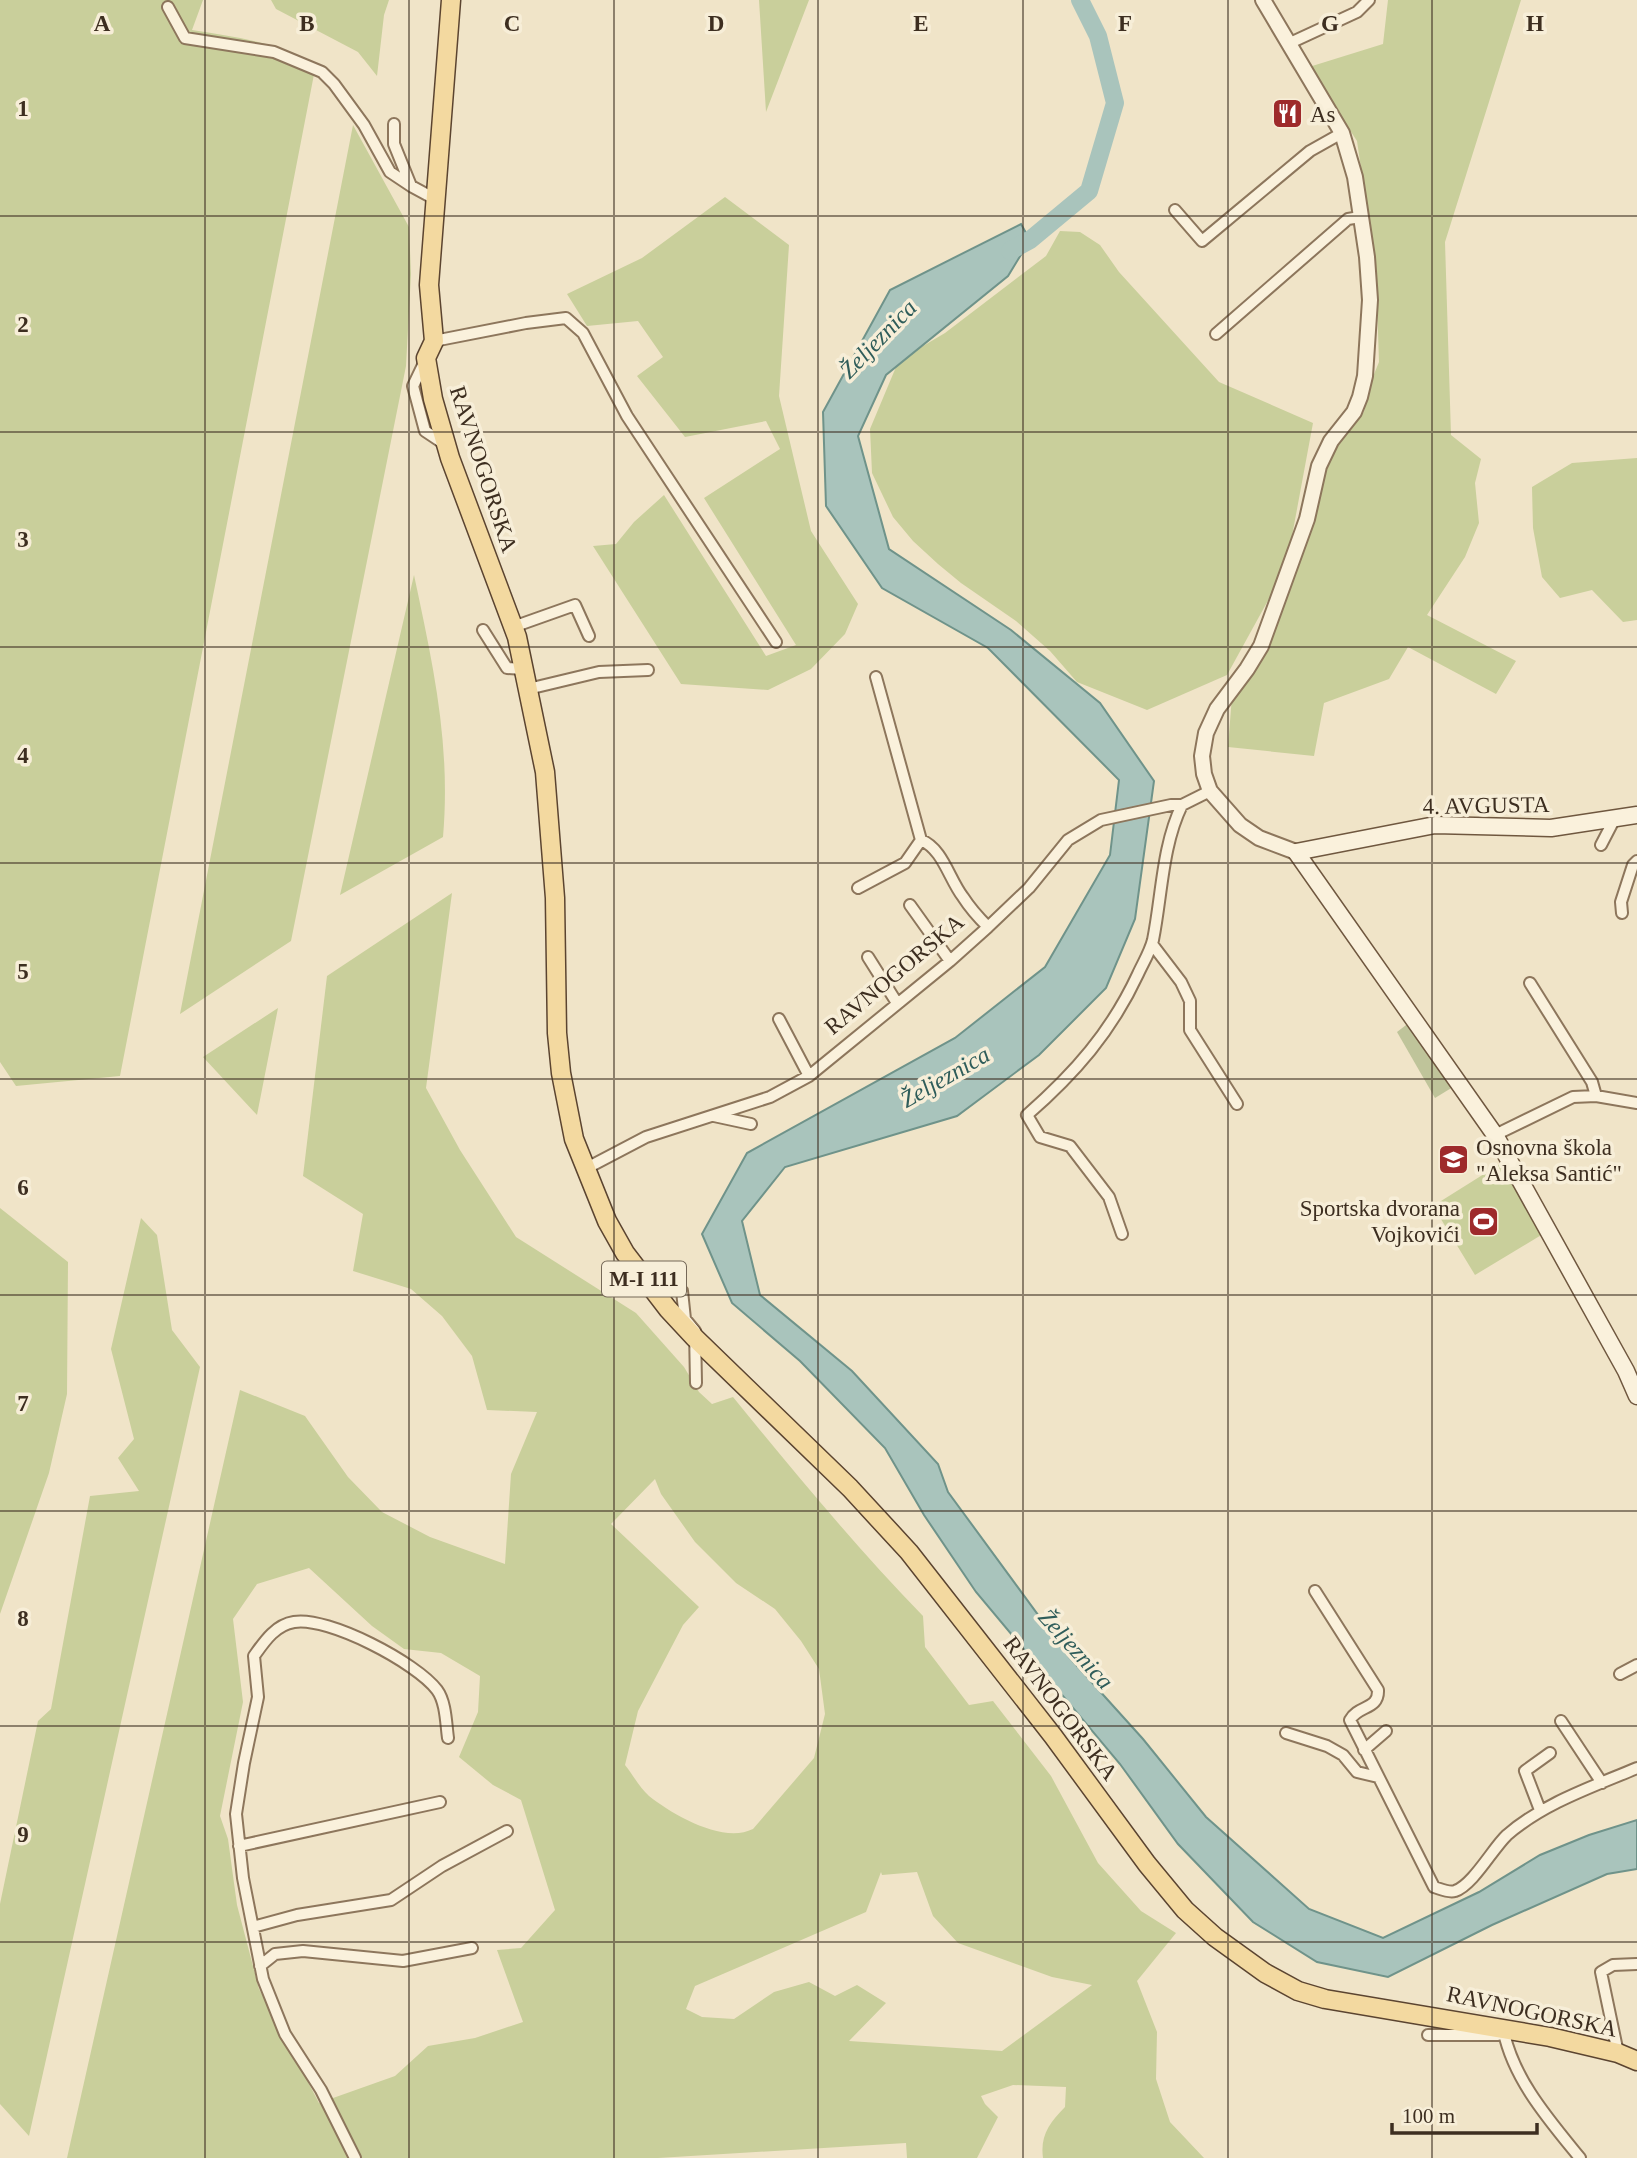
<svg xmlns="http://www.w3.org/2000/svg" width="1637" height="2158" viewBox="0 0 1637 2158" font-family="Georgia,serif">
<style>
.green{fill:#c9cf9b;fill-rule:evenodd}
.cemetery{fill:#bfc49a}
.water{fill:#a9c4bc;stroke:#6f938a;stroke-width:2}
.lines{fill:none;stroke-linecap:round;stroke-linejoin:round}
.river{stroke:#a9c4bc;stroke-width:18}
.minor-casing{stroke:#8d765c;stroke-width:14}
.tertiary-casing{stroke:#8d765c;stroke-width:18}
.secondary-casing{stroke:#6f573f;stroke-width:19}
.primary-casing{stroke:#5b4430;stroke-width:21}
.minor{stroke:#faf1dc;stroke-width:10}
.tertiary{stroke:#faf1dc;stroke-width:14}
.secondary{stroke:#faf1dc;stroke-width:16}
.primary{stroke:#f3d9a0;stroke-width:18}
.grid{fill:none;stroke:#3d2e20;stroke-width:2;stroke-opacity:0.55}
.labels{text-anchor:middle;stroke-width:7;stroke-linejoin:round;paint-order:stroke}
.shield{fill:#f7eed8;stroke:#756857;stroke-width:2}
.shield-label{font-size:21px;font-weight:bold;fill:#3d2e20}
.poi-label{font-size:23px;fill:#3d2e20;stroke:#f7eed8;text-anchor:start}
.street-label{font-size:23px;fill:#3d2e20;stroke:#f7eed8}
.water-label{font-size:24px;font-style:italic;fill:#2f5d5a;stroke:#f7eed8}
.grid-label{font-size:23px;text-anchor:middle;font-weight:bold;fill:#3d2e20;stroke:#f7eed8;stroke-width:7;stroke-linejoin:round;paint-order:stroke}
</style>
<rect width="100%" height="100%" fill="#f0e4c8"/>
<path class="green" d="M0,0H203L192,30C235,37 277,42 316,64L120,1076L16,1086L0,1062Z
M271,0H389L384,15L377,76L358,52L276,9Z
M759,0H809L766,112Z
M1388,0H1521L1445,242L1451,435L1481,459L1475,483L1479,523L1465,557L1427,615L1516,661L1496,694L1408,647L1389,679L1324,703L1314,756L1228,747L1232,696L1267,644L1322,479L1337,443L1353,421L1364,412L1368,389L1379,362L1376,271L1357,141L1309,67L1383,44Z
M353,125L409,227L411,274L406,366L291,941L180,1014Z
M725,197L789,245L779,396L811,531L858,604L845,634L811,669L768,690L681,684L593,546L616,544L634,522L664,495L766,656L796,645L704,498L780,449L766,421L685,437L637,376L663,357L638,321L587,326L567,294L642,258Z
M1060,231L1080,232L1100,245L1119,272L1219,382L1313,423L1292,536L1271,595L1227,675L1147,710L1077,682L1050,651L1016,621L961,583L938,564L913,541L893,517L872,473L870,429L896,367L918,349L945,333L1046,256Z
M1637,458V620L1623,622L1592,590L1560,598L1542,577L1533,528L1532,487L1572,463Z
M414,575C433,665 451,744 443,837L340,895Z
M452,893L426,1088L460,1150L516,1237L636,1313L684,1367L699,1392L712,1404L733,1397C794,1472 856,1547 923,1616L925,1647L969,1705L993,1701L1051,1776L1098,1863L1141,1911L1176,1933L1137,1981L1157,2032L1156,2079L1170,2122L1204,2158H1043C1040,2136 1049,2123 1065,2107L1066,2087L1013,2085L981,2096L985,2104L998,2117L977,2158H907L906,2143L658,2158H67L240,1390L305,1416L348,1477L382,1512L430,1537L505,1564L511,1474L537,1412L487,1410L472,1356L442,1316L411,1289L353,1271L363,1214L303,1176L327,976ZM655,1479L661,1494L695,1542L736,1583L775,1609L801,1641L819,1669L825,1714L814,1758L753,1829C723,1844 673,1815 649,1796C640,1788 633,1775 625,1765L638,1711L683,1625L699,1607L611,1524ZM309,1568L372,1626L404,1649L441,1653L480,1676L478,1712L459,1757L493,1785L521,1800L555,1910L521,1948L497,1950L523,2022L475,2038L428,2046L395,2076L319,2103L259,1989L237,1905L228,1839L220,1816L243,1702L233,1619L257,1584ZM881,1872L882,1875L917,1872L933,1916L958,1943L1052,1977L1092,1985L1002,2051L849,2041L886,2003L857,1985L835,1996L809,1982L774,1992L734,2019L702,2017L686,2009L695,1986L866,1912Z
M278,1008L257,1115L203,1057Z
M1500,1164L1543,1234L1475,1275L1433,1206Z
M0,1208L68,1262L67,1394L49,1473L0,1614Z
M141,1218L157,1235L172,1330L200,1367L29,2136L0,2104V1904L38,1721L51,1709L90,1496L139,1491L118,1458L134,1439L111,1349Z"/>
<path class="cemetery" d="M1410,1022L1453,1087L1435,1098L1397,1032Z"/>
<path class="water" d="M1021,224L1030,240L1008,276L886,375L858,436L889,549L1011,630L1100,703L1154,781L1135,919L1106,988L1039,1055L957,1116L785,1167L742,1221L760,1295L852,1371L938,1464L948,1492L1069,1657L1143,1739L1206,1817L1309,1909L1383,1938L1479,1892L1540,1855L1589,1835L1637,1820V1869L1607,1874L1492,1925L1388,1977L1317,1962L1253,1922L1178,1844L1120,1764L976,1592L924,1515L885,1448L800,1361L732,1303L702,1234L747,1153L955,1038L1045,967L1110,855L1119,780L988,648L882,588L826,506L823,412L890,290Z"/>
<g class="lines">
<path class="river" d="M1010,251L1030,240L1089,191L1115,103L1098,36L1080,0"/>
<defs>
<path id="minor" d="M168,7L185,38L274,52L322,72L334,84L364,125L390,172L411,186L435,199
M1290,43L1357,12L1369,0
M394,124V144L411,186
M1175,210L1202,241L1310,151L1342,133
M1216,334L1348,219L1360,217
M434,341L526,323L566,318L583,333L627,416L776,642
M425,361L413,386L425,431L446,445
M513,627L575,605L589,636
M483,630L507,668L523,669
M876,677L921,840C943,849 949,879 963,897C970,908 979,918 988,927
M528,689L599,672L648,670
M1601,845L1615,818
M858,888L905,863L921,840
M910,905L950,961
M1622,913L1621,902L1633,865L1637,861
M1152,944L1181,982L1190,1001V1030L1237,1104
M868,957L897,1003
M1530,983L1592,1082L1596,1096
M779,1019L809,1076
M714,1116L751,1124
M1495,1135L1573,1097L1596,1096L1637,1103
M585,1169L646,1137L770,1097L809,1076L950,961L988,927L1029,888L1068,840L1101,820L1171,805H1182L1210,791
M1122,1234L1109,1197L1070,1146L1040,1137L1027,1115C1075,1073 1111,1032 1138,974C1143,963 1150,952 1153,940C1162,895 1162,846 1182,805
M682,1291L685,1319L695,1331L696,1383
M1315,1591L1378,1690C1379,1710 1358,1705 1350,1720L1434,1887C1441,1889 1448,1893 1455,1891C1473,1885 1493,1848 1507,1835C1544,1803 1592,1787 1637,1768
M1620,1674L1637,1665
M1561,1721L1602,1783
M1286,1733L1327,1746L1343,1755L1357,1772L1378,1777
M1364,1750L1386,1731
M1540,1810L1525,1771L1550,1753
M239,1846L440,1802
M253,1927L297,1915L391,1900L442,1866L507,1831
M260,1966L275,1954L303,1951L403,1961L472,1948
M1503,2028C1512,2078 1549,2120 1580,2158
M1428,2035H1498
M1618,2053L1601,1972L1613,1965L1637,1964
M355,2158L321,2090L285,2034L263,1979L243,1878L236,1814L244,1763L258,1697L254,1656C264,1642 275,1625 294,1622C328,1616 417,1663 437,1690C446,1702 446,1724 448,1738"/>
<path id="tertiary" d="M1263,0L1342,133L1355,177L1367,257L1370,300L1365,376L1360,397L1354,412L1331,441L1319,466L1307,519L1261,646L1247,669L1217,709L1206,733L1202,756L1204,774L1210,791L1240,825L1259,838L1296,852"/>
<path id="secondary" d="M1637,815L1551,828L1435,825L1296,852L1495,1135L1626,1371L1637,1396"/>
<path id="primary" d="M451,0L429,285L434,341L426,358L433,399L450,458L517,637L545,772L555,898L557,1033L561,1073L574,1139L607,1221L625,1253L668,1309L695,1338L850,1488L909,1552L1053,1736L1147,1864L1185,1910L1215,1937L1265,1973L1298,1991L1325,1999L1550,2037L1618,2053L1637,2061"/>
</defs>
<use href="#minor" class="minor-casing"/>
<use href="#tertiary" class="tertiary-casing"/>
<use href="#secondary" class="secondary-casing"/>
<use href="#primary" class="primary-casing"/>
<use href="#minor" class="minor"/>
<use href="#tertiary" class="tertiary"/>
<use href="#secondary" class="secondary"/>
<use href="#primary" class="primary"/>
</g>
<path class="grid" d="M205,0V2158M409,0V2158M614,0V2158M818,0V2158M1023,0V2158M1228,0V2158M1432,0V2158M0,216H1637M0,432H1637M0,647H1637M0,863H1637M0,1079H1637M0,1295H1637M0,1511H1637M0,1726H1637M0,1942H1637"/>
<defs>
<symbol id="restaurant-square" viewBox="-11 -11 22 22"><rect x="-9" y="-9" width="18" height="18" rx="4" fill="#9e2a2b" stroke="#f7eed8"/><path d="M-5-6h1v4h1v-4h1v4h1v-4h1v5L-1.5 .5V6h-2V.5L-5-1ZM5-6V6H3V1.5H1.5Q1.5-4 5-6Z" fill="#fff"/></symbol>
<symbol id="school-square" viewBox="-11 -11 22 22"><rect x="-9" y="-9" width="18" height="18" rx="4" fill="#9e2a2b" stroke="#f7eed8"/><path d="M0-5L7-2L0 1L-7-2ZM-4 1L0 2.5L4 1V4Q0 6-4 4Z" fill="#fff"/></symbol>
<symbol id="stadium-square" viewBox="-11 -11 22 22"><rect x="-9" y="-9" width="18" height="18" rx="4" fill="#9e2a2b" stroke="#f7eed8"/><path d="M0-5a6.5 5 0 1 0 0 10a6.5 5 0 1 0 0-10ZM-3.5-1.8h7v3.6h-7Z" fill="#fff"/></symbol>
</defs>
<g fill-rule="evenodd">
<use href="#restaurant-square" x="1270" y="96" width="35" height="35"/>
<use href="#school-square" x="1436" y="1142" width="35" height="35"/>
<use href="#stadium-square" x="1466" y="1204" width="35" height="35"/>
</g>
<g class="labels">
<rect class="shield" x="602" y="1261.5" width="84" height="35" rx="5"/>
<g class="shield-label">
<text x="644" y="1286">M-I 111</text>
</g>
<g class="poi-label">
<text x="1310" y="122">As</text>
<text x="1476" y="1155">Osnovna škola<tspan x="1476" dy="26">"Aleksa Santić"</tspan></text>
<text x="1460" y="1216" text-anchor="end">Sportska dvorana<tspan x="1460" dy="26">Vojkovići</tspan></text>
</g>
<g class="street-label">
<text transform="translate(484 469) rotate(72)" y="8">RAVNOGORSKA</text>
<text transform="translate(1486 805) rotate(-1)" y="8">4. AVGUSTA</text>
<text transform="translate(894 974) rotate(-40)" y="8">RAVNOGORSKA</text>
<text transform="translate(1061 1708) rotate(53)" y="8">RAVNOGORSKA</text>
<text transform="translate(1532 2011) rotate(12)" y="8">RAVNOGORSKA</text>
</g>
<g class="water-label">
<text transform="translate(878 339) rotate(-46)" y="8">Željeznica</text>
<text transform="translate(945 1077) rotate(-30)" y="8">Željeznica</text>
<text transform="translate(1076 1649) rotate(48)" y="8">Željeznica</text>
</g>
</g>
<g class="grid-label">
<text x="102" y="31">A</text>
<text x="307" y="31">B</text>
<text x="512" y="31">C</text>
<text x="716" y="31">D</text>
<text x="921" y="31">E</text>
<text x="1125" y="31">F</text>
<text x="1330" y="31">G</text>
<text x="1535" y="31">H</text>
<text x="23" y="116">1</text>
<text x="23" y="332">2</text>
<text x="23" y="547">3</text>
<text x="23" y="763">4</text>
<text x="23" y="979">5</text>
<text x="23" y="1195">6</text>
<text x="23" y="1411">7</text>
<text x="23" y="1626">8</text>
<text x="23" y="1842">9</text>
</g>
<path d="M1392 2123v10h145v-10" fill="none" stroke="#3d2e20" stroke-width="3.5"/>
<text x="1402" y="2123" font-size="21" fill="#3d2e20" stroke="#f7eed8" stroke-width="5" paint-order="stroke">100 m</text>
</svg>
